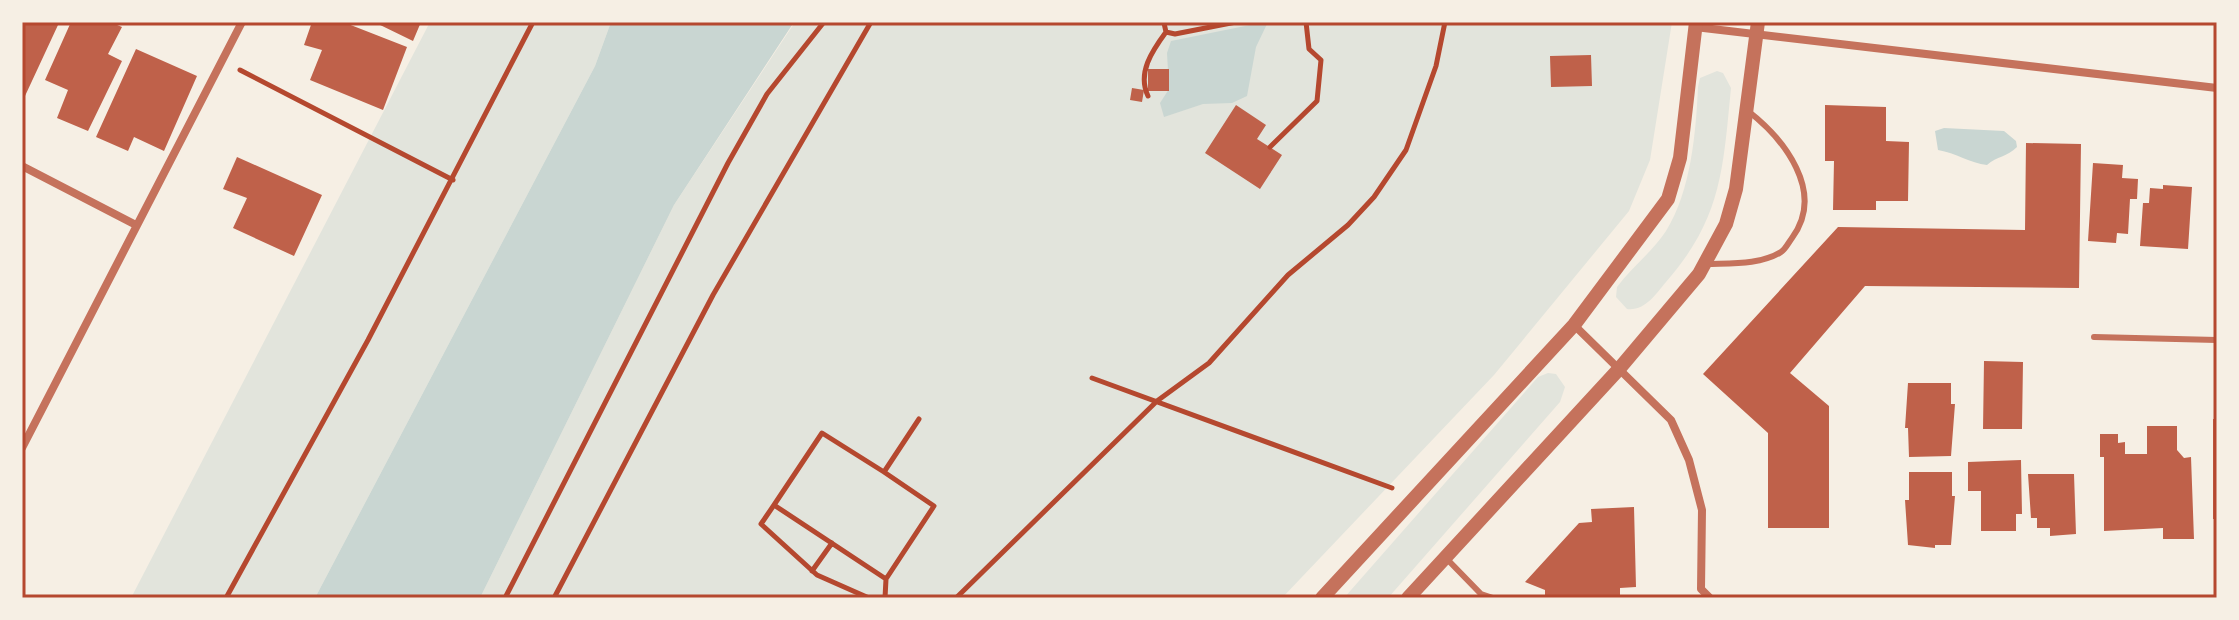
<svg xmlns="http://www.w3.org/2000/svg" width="2239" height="620" viewBox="0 0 2239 620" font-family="'Archivo Narrow',sans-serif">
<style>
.green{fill:#e2e4dc}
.water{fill:#c9d6d2}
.building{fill:#bf614a}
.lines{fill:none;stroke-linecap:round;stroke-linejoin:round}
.path{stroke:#b5482f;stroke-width:5}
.service{stroke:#c5725c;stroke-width:6}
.minor{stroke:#c5725c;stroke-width:8}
.tertiary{stroke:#c5725c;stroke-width:14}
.neatline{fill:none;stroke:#b5482f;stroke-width:3}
</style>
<rect width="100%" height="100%" fill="#f6efe4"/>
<path class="green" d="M430,22H611L595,66L315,598H131Z
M795,22H1672L1650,160L1629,211L1494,375L1282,598H480L674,205Z
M1717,71L1723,73L1731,88C1723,169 1722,218 1666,282C1655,295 1645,311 1627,309L1616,297L1617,287C1632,267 1653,251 1666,231C1691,191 1696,132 1698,87L1700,78Z
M1548,373L1556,374L1565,387L1560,402L1388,598H1344L1538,377Z"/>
<path class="water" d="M611,22H794L674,205L480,598H315L595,66Z
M1260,23L1267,24L1256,47L1247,96L1232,103L1203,104L1164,117L1160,103L1169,89L1167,53L1171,41Z
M1944,128L2004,131L2016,141L2017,147C2007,157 1997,156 1987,165C1970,163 1956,153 1938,150L1935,131Z"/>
<path class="building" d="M22,22L58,25L25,96L22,94Z
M71,22H110L122,27L108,54L122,61L88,131L57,118L68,90L45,80Z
M312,22H343L407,47L383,110L310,80L322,50L304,45Z
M374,22H421L413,41Z
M136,49L197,76L164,151L134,137L128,151L96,137Z
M1591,55L1592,86L1551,87L1550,56Z
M1148,69H1169V91H1148Z
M1132,88L1144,90L1142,102L1130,100Z
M1236,105L1266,125L1257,139L1282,155L1260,189L1205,153Z
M1825,105L1886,107V141L1909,142L1908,201H1876V210H1833L1834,161H1825Z
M2026,143L2081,144L2079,288L1865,286L1790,373L1829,406V528H1768V433L1703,374L1838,227L2025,230Z
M237,157L322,195L294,256L233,228L247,198L223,189Z
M2093,163L2123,165L2122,178L2138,179L2137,199H2130L2128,234L2117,233L2116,243L2088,241Z
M2163,185L2192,187L2188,249L2140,246L2143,203H2149L2150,188L2163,189Z
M1984,361L2023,362L2022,429H1983Z
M1908,383H1951V404H1955L1951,456L1909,457L1908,428H1905Z
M2213,419H2217V519H2213Z
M2147,426H2177V450L2184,458L2191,457L2194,539H2163V528L2104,531V457H2100V434H2118V443L2125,442V454H2147Z
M2021,460L2022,514H2016V531H1981V491H1968V462Z
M1909,472H1952V496H1955L1951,545H1935V548L1908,545L1905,500H1909Z
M2028,474H2074L2076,534L2050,536V528H2037V518H2031Z
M1634,507L1636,587L1620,588V598H1545V590L1525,582L1579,523L1592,522L1591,509Z"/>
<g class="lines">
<path class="path" d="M1164,23L1166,32L1175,34L1236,22
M240,70L453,180
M1148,96C1137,73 1152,51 1166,32
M1270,147L1317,101L1321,60L1309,49L1306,22
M1092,378L1392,488
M884,472L822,433L774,505L886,579
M774,505L761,524L817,575L869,598
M812,571L832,543
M226,598L368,340L533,22
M505,598L728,163L767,94L824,22
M554,598L713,295L871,22
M885,598L886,579L934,506L884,472L919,419
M956,598L1157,401L1209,363L1288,275L1348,225L1374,197L1406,150L1436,66L1445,22"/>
<path class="service" d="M1707,264C1729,263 1761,265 1781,252C1785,250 1789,242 1792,238C1826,192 1784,139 1748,111
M2094,337L2217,340
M1445,557L1481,594L1493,598"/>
<path class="minor" d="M1695,27L2217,88
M22,166L136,225
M1574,325L1671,420L1689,460L1702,510L1701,589L1710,598
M22,448L242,22"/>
<path class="tertiary" d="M1322,598L1574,325L1668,199L1680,158L1696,22
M1408,598L1619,369L1699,274L1726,224L1736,189L1758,22"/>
</g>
<rect width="2239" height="620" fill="none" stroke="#f6efe4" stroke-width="48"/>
<rect x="24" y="24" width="2191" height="572" class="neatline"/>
</svg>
